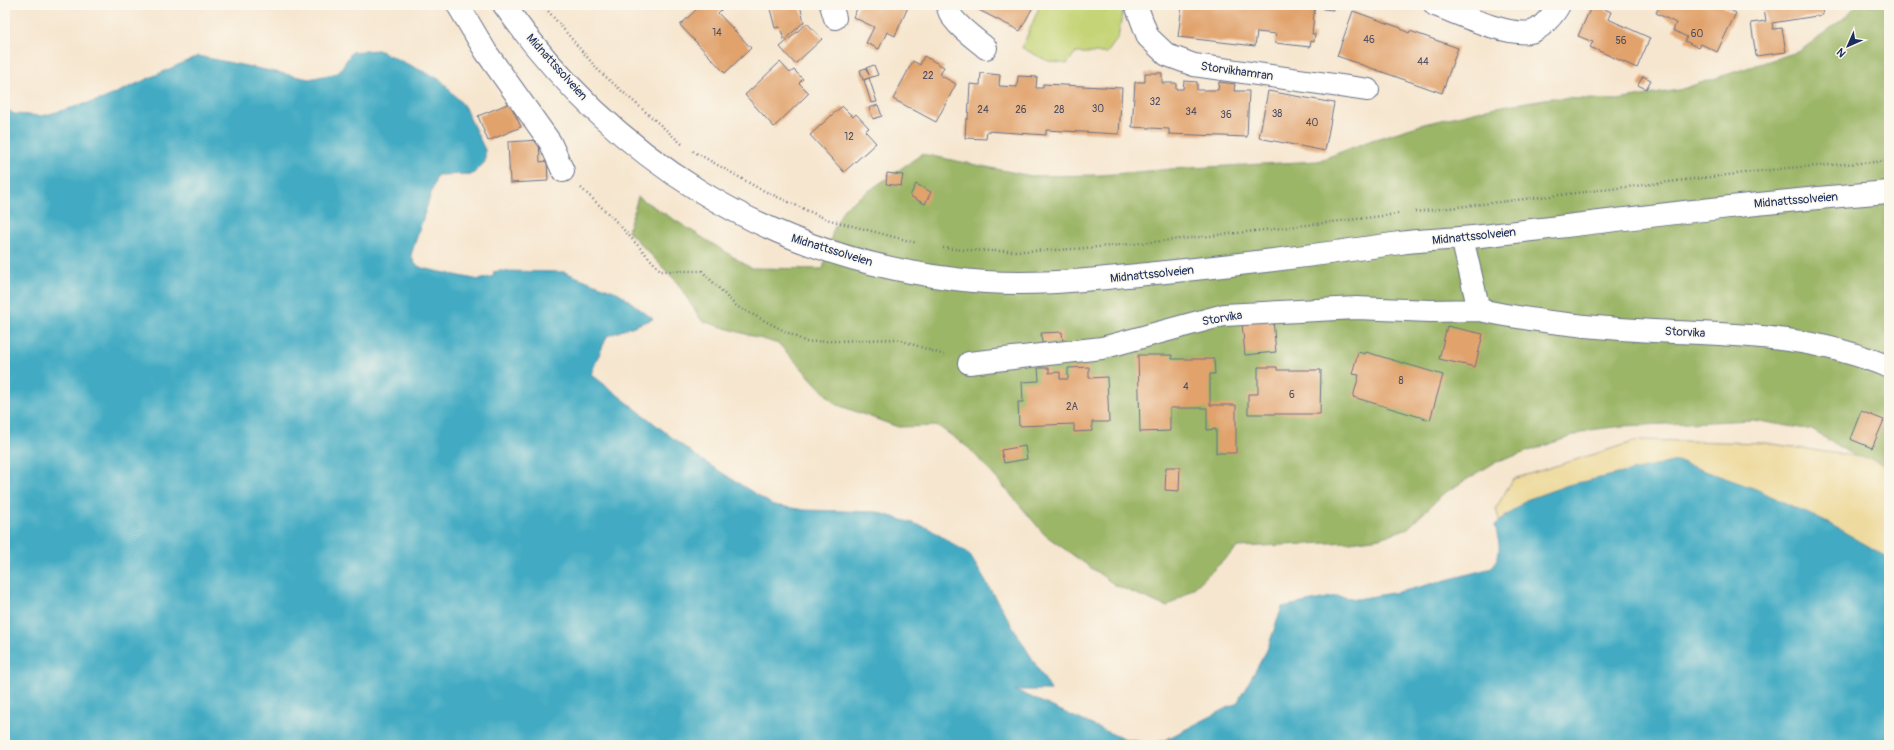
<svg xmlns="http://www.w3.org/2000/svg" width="1894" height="750" viewBox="0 0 1894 750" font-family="Pangolin,sans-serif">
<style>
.green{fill:#c5d476;stroke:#70826a}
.forest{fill:#9cb667;stroke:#5c7262}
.sand{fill:#eeda9e;stroke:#84847e}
.water{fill:#43abc3;stroke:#2f6d90}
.building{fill:#e1a26c}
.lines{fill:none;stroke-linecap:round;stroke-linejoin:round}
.street-casing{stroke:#686f86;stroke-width:24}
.primary-casing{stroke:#686f86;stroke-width:24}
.path{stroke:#686f86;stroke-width:2.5;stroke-dasharray:1 3;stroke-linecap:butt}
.street{stroke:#fff;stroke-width:22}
.primary{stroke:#fff;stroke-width:22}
.labels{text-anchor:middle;stroke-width:3;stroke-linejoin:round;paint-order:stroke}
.number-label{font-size:10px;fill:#4c4c62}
.street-label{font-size:12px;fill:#1b2f5e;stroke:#fbf7ec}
</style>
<rect width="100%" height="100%" fill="#fbf7ec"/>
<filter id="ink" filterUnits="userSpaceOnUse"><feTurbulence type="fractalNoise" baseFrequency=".025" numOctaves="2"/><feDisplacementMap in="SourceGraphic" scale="8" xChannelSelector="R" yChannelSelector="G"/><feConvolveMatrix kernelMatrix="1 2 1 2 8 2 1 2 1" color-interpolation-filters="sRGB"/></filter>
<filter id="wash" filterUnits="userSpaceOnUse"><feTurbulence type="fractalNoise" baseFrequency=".012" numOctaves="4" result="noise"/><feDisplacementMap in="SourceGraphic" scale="16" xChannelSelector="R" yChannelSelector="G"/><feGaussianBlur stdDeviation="0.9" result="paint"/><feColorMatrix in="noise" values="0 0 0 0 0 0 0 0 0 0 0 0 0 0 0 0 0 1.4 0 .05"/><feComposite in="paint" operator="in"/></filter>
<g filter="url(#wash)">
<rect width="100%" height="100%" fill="#f6e6cf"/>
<path class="green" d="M1040,5H1095L1123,10L1118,38L1107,53H1075L1067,64L1048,61L1022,48Z"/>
<path class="forest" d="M1856,5H1889V469L1864,462L1812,430L1753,420L1622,426L1590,430L1494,463L1443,494L1408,528L1380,538L1350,542L1238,547L1195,587L1167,607L1115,585L1045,535L1006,489L969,448L938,426L898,427L835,404L779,344L702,321L676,281L628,231L638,197L751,268L823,269L833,231L844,208L922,154L1031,176L1102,175L1172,169L1318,161L1369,141L1424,124L1491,108L1551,98L1618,100L1679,90L1800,51L1848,15Z"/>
<path class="sand" d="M1640,440L1766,443L1873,459L1889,469V615L1510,566L1496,508L1513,479Z"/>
<path class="water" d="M378,50L441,80L464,106L485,150V162L473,174L437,175L411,255L415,264L422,268L479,280L494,276L493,272L498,271L564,272L619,293L653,319L607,336L591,374L697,457L773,505L804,510L877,512L928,528L969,554L1051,690H1015L1121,738L1151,744L1165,740L1237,703L1267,650L1282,607L1337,596L1357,599L1404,591L1492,568C1503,551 1499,544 1495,525L1526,500L1568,485L1677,461L1756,489L1830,524L1889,558V745H5V93L8,110L14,114L42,116L103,99L198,56L309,79L338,73L352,52Z"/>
<g id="blocks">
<path class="building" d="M697,5H726L718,13L751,48L725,73L680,25L699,7Z
M769,5H800L804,22L784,40L780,27L775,28Z
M859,5H909L895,36L887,32L879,49L866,43L874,27L853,17Z
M969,5H1034L1020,31Z
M1182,5H1315L1312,34H1315L1314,42L1311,41L1310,47L1275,43L1276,34L1257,32L1255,46L1178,37Z
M1323,5H1333V10L1323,9Z
M1592,5H1596L1611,12L1608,19L1650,38L1637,68L1590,47L1593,42L1578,36Z
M1660,5H1720L1736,13L1717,52L1701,44L1699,48L1685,41L1687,37L1673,30L1676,23L1656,13Z
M1760,5H1821L1823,15L1772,23L1773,29L1782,28L1786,52L1756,56L1751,23L1766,21L1764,8L1761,9Z
M1353,11L1401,28V29L1409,33L1410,31L1458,48L1442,93L1337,56Z
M807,23L822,39L795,64L780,47Z
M924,56L944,67L940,75L956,84L936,122L893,99L913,61L920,65Z
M780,62L790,73L794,70L803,79L799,83L809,93L774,127L745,95Z
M874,65L878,75L863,80L860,70L866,68L869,75L866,68Z
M981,73L1000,75L999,86L1017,87L1018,76L1037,77L1036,88H1043V84L1122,88L1119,134L1046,130V135L987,131L986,139L965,138L966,119H968L970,84L980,85Z
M1145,73H1162V83H1176V89H1183L1184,81L1197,82V90H1218L1219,82L1235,84L1234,91H1249L1247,137L1169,134V129L1132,127L1135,82H1145Z
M1643,76L1651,80L1646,89L1638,85Z
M869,78L877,102L871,103L864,80Z
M1268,91L1334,103L1325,151L1259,138Z
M510,103L521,127L488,141L478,116Z
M878,105L882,116L873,119L869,108Z
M842,106L853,117L856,114L869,128L865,131L876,143L844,172L810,135Z
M539,140L540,162L547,161L548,181L510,183L508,142Z
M887,173L903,175L901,186L886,184Z
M916,184L931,192L925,204L910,196Z
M1273,320L1276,352L1245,355L1242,323Z
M1447,326L1483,334L1475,367L1439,359Z
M1062,332L1063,342L1042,343L1041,333Z
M1358,352L1365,354L1366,352L1443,375L1430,420L1353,397L1359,375L1352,374Z
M1138,355H1172V359H1214L1215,374H1210V405H1236V453H1216V429L1207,430V408H1170V431L1140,432Z
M1089,367V378L1107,377L1109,422H1092V431L1074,432V424L1019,426L1018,402H1023L1022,382L1039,381L1038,368H1049V373L1060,372V379H1068V368Z
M1258,367H1277V370H1321L1320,414H1248V394H1258Z
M1861,411L1884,420L1872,448L1850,439Z
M1025,446L1027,459L1004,463L1001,450Z
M1166,467H1180L1179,491L1165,490Z"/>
</g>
</g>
<g filter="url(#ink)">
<use href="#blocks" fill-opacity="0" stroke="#686f86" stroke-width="1"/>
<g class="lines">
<defs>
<path id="street" d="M458,5L486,52L550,142L563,171
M831,5L835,18
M948,5C947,20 976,39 986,48
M1136,5L1148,37L1167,55L1194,65L1368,90
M1435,5C1460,14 1505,36 1530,32C1540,31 1555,13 1559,5
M1462,238L1479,310C1537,322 1595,328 1653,331C1736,335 1811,334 1889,367
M969,363L1102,348L1224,315L1356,308L1430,311L1479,310"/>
<path id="primary" d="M504,5C613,159 767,256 955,279C1021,288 1090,280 1156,273C1237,265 1319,255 1400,243C1419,240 1439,240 1459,238C1486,236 1514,232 1541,229C1657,215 1772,201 1889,192"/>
</defs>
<use href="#street" class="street-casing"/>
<use href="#primary" class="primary-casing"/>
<path class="path" d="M543,5L598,70L682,144
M693,151L760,189L826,219L917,243
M581,188L613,218L661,271H702L736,306L806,342L897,339L944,355
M1415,212L1787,168L1889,161
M943,248C1013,255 1082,249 1151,242C1234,234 1316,224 1398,214"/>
<use href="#street" class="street"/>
<use href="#primary" class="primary"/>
</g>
</g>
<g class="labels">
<g class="number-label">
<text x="717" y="36">14</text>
<text x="1697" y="37">60</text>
<text x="1369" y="43">46</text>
<text x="1621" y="44">56</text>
<text x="1423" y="65">44</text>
<text x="928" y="79">22</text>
<text x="1155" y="105">32</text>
<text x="1098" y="112">30</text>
<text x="983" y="113">24</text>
<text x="1021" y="113">26</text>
<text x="1059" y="113">28</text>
<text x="1191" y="115">34</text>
<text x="1277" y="117">38</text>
<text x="1226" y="118">36</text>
<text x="1312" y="126">40</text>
<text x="849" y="140">12</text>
<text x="1401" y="384">8</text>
<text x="1186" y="390">4</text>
<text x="1292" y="398">6</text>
<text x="1072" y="410">2A</text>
</g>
<g class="street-label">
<text transform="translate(557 67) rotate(48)" y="4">Midnattssolveien</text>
<text transform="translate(1237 71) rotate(8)" y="4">Storvikhamran</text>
<text transform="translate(1796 200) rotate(-5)" y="4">Midnattssolveien</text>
<text transform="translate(1474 236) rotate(-6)" y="4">Midnattssolveien</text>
<text transform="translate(832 250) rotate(17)" y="4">Midnattssolveien</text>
<text transform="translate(1152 274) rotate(-6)" y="4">Midnattssolveien</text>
<text transform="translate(1222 318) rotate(-10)" y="4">Storvika</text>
<text transform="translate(1685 332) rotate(3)" y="4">Storvika</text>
</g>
</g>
<rect width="1894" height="750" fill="none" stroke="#fbf7ec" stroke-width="20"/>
<g transform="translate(1848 46) rotate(225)" stroke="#fbf7ec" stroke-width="3" paint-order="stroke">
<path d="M0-3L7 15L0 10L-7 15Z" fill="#1b2f5e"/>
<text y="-6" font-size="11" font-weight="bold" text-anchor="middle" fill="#1b2f5e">N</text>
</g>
</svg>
